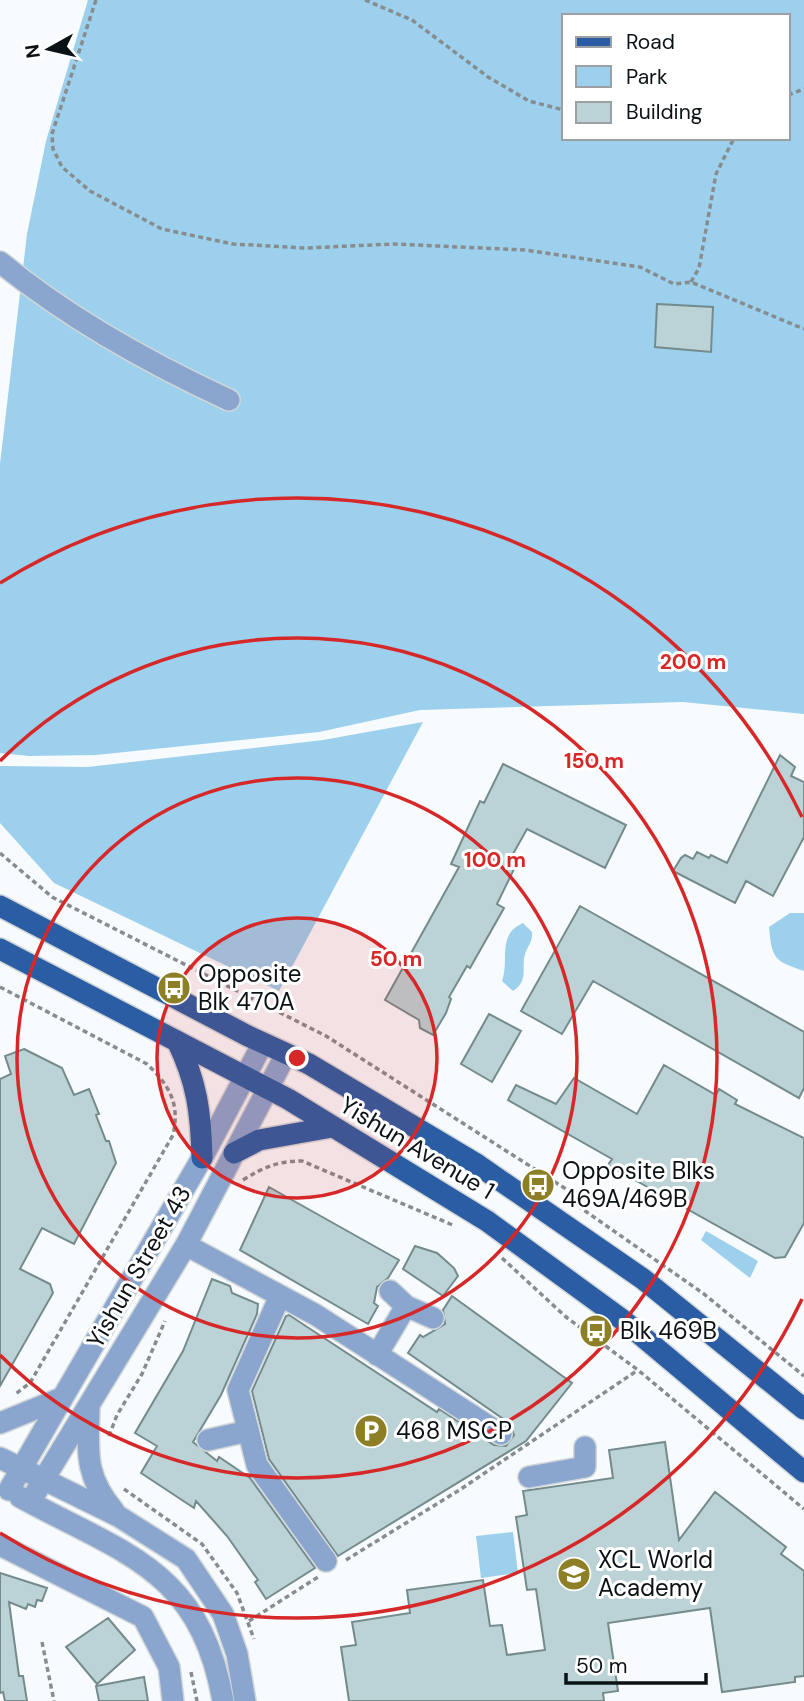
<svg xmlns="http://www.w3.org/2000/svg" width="804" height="1701" viewBox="0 0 804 1701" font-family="'DM Sans',sans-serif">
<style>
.green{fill:#9cd0ec;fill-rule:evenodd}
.building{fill:#bbd3d6;stroke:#748b8d;stroke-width:2}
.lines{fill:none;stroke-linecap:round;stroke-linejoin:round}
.minor-casing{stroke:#d1d6d8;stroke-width:24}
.major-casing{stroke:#d1d6d8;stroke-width:24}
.path{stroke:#878d8f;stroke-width:3.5;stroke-dasharray:5 3.5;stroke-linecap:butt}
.minor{stroke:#8aa6ce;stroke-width:21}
.major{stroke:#2a5da3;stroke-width:21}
.ring{fill:none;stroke:#d62828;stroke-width:3.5}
.labels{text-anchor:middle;stroke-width:6;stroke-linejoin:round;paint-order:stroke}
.poi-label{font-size:24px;fill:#0b1216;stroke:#fff;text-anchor:start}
.street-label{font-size:24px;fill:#0b1216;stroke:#fff}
.centre{fill:#d62828;stroke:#fff;stroke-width:3.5}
.ring-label{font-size:21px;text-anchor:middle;font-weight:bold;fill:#d62828;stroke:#fff;stroke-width:6;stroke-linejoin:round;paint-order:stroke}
</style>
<rect width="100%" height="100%" fill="#f7fbfd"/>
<path class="green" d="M88,0H804V714L683,702L420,710L319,732L96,755L29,756L0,753V464L27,234L46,141ZM564,16H788V138H564Z
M423,722L279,991L54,883L0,823V766L88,767L323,740Z
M790,913H804V971C775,961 772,960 769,927Z
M523,923L532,932C533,942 528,945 525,954C521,969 529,981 513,991L502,981C510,960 496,935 523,923Z
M706,1231L758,1261L750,1278L701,1240Z
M513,1532L518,1573L481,1578L476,1536Z"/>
<path class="building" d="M657,304L713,307L711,352L655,347Z
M780,755L795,767L791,776L804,782V837L773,896L746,881L735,903L673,871L681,858L685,855L693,859L697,852L709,858L711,855L727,863Z
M503,764L626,825L605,868L527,829L513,854L516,855L512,863L516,865L497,904L504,908L470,968L467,966L449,997L451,999L446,1013L433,1035L420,1028L419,1020L385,1000L459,867L451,864L480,801L484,803Z
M580,906L804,1032V1088L799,1098L593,981L562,1034L521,1011Z
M489,1014L521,1031L492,1082L461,1064Z
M24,1049L62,1068L74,1095L89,1089L99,1114L96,1115L106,1141H109L116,1163L74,1244L42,1228L20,1269L50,1284L53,1293L0,1386V1079L11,1074L5,1056Z
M664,1065L716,1095L719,1089L737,1100L735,1104L804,1138V1223L785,1257L775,1258L608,1165L612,1159L508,1100L516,1085L556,1104L574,1078L637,1114Z
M269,1187L399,1260L388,1278L377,1287L374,1303L378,1306L368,1324L240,1250Z
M415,1246L437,1253L454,1268L458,1276L443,1296L403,1269Z
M212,1279L230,1286L232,1293L258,1304L257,1314L221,1395L193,1442L217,1461L219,1457L250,1478L315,1568L266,1599L255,1582L258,1580L227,1536L196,1501L194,1508L141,1473L157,1446L135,1433L183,1351Z
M452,1296L572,1383L526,1441L338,1556L269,1459L252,1391L286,1316L289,1315L437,1412L439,1409L494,1445L506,1446L514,1435L509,1423L408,1353L420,1335L423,1337L445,1324L443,1310Z
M665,1442L679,1540L715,1492L786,1547L781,1554L804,1571V1676L795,1677V1682L722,1692L710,1608L608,1623L618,1691L603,1693L604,1701H349L341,1647L356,1645L352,1622L410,1613L407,1590L483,1580L490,1626L502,1625L507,1655L545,1650L536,1589L527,1590L516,1517L527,1515L523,1491L613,1478L609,1450Z
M0,1573L47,1588L42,1601L37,1600L35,1607L28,1604L26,1609L9,1602L19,1676H23L27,1701H5L3,1692L0,1693Z
M108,1618L135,1650L97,1684L66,1647Z
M144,1677L148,1701H99L96,1686Z"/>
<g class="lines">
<defs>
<path id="minor" d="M0,262C68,318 149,363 229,400
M186,1245L316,1315L501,1434
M390,1291L406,1306
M280,1296L238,1390L257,1465L326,1561
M377,1355L406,1306L433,1318
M89,1407C88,1452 84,1476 114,1511
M0,1423L62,1398
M208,1440L248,1431
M0,1458L118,1516L186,1559L223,1614L237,1654L245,1701
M529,1477L585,1467V1447
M9,1490L202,1158L263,1043
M20,1497C124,1554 200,1569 223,1701
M30,1502L186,1245L286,1054
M0,1545L143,1617L169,1667L173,1701"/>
<path id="major" d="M0,906L248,1036L309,1064L475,1163L643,1279L804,1409
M0,949L288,1099L487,1221L624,1321L804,1472
M177,1041C197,1082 201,1113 202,1158
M234,1153L259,1140L332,1127"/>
</defs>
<use href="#minor" class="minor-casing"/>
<use href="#major" class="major-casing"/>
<path class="path" d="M96,0L52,134L53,149L62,167L90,191L162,229L233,244L306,248L394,244L525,250L640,267L674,284L691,282L804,329
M365,0L412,20L488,77L529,101L564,110
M788,95L804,89
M691,282L699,268L716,174L734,138
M0,853L52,897L326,1036L566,1189L581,1208L704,1294L804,1376
M0,987L147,1064C170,1086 180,1104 173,1135L30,1383L14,1395
M243,1180C264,1167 278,1161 302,1161L455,1226
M502,1258L566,1317L638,1370L804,1509
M109,1436L117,1415L142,1374L165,1321
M124,1489L202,1544L237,1593L254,1639
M346,1560L461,1489L638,1370
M249,1621L318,1577
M42,1642L54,1701
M191,1672L197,1701"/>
<use href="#minor" class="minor"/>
<use href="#major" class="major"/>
</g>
<circle cx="297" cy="1058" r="140" fill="#d62828" fill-opacity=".12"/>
<g class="ring">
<circle cx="297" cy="1058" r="140"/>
<circle cx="297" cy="1058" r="280"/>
<path d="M0 761A420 420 0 1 1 0 1355"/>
<path d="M802 1299A560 560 0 0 1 0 1533M0 583A560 560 0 0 1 802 817"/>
</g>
<defs>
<symbol id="bus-disc" viewBox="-11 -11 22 22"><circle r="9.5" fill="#8c7f26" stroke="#fff"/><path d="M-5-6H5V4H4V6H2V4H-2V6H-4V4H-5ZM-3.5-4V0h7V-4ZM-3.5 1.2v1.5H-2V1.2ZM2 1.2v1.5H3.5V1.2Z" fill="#fff"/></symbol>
<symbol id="parking-disc" viewBox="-11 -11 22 22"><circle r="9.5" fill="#8c7f26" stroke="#fff"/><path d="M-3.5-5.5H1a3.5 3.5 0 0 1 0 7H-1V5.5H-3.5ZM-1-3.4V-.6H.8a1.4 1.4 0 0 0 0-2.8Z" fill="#fff"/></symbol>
<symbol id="school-disc" viewBox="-11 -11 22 22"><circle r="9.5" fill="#8c7f26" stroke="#fff"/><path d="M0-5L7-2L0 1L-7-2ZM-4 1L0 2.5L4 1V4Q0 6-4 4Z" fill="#fff"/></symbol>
</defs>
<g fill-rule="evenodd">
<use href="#bus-disc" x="155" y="969" width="38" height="38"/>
<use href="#bus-disc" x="519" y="1166" width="38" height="38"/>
<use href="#bus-disc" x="577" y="1312" width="38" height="38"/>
<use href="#parking-disc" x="352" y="1412" width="38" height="38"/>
<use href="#school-disc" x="555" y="1555" width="38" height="38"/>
</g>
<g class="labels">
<g class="poi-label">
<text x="198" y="982">Opposite<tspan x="198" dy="28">Blk 470A</tspan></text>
<text x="562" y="1179">Opposite Blks<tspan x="562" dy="28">469A/469B</tspan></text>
<text x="620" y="1339">Blk 469B</text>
<text x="396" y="1439">468 MSCP</text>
<text x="598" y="1568">XCL World<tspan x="598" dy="28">Academy</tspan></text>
</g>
<g class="street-label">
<text transform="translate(417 1148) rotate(31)" y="8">Yishun Avenue 1</text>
<text transform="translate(139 1267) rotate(-60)" y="8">Yishun Street 43</text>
</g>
</g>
<circle cx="297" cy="1058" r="10" class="centre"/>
<g class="ring-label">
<text x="693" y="669">200 m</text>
<text x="594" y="768">150 m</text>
<text x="495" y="867">100 m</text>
<text x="396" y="966">50 m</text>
</g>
<rect x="562" y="14" width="228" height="126" fill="#ffffff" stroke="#9da0a2" stroke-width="2"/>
<rect x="576" y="37" width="35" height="10" fill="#2a5da3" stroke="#9da0a2" stroke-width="2"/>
<text x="626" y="49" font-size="21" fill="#0b1216">Road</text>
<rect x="576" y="66" width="35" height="21" fill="#9cd0ec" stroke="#9da0a2" stroke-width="2"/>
<text x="626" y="84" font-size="21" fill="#0b1216">Park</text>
<rect x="576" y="102" width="35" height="21" fill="#bbd3d6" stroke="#9da0a2" stroke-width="2"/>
<text x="626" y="119" font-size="21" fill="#0b1216">Building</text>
<g transform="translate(49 49) rotate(262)" stroke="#ffffff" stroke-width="5" paint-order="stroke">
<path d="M0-5L12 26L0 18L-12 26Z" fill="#0b1216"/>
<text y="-10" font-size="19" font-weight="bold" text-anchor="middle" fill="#0b1216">N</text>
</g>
<path d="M566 1673v10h140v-10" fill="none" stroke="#0b1216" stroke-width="3.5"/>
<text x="576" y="1673" font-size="21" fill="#0b1216" stroke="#ffffff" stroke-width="5" paint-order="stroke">50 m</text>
</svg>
